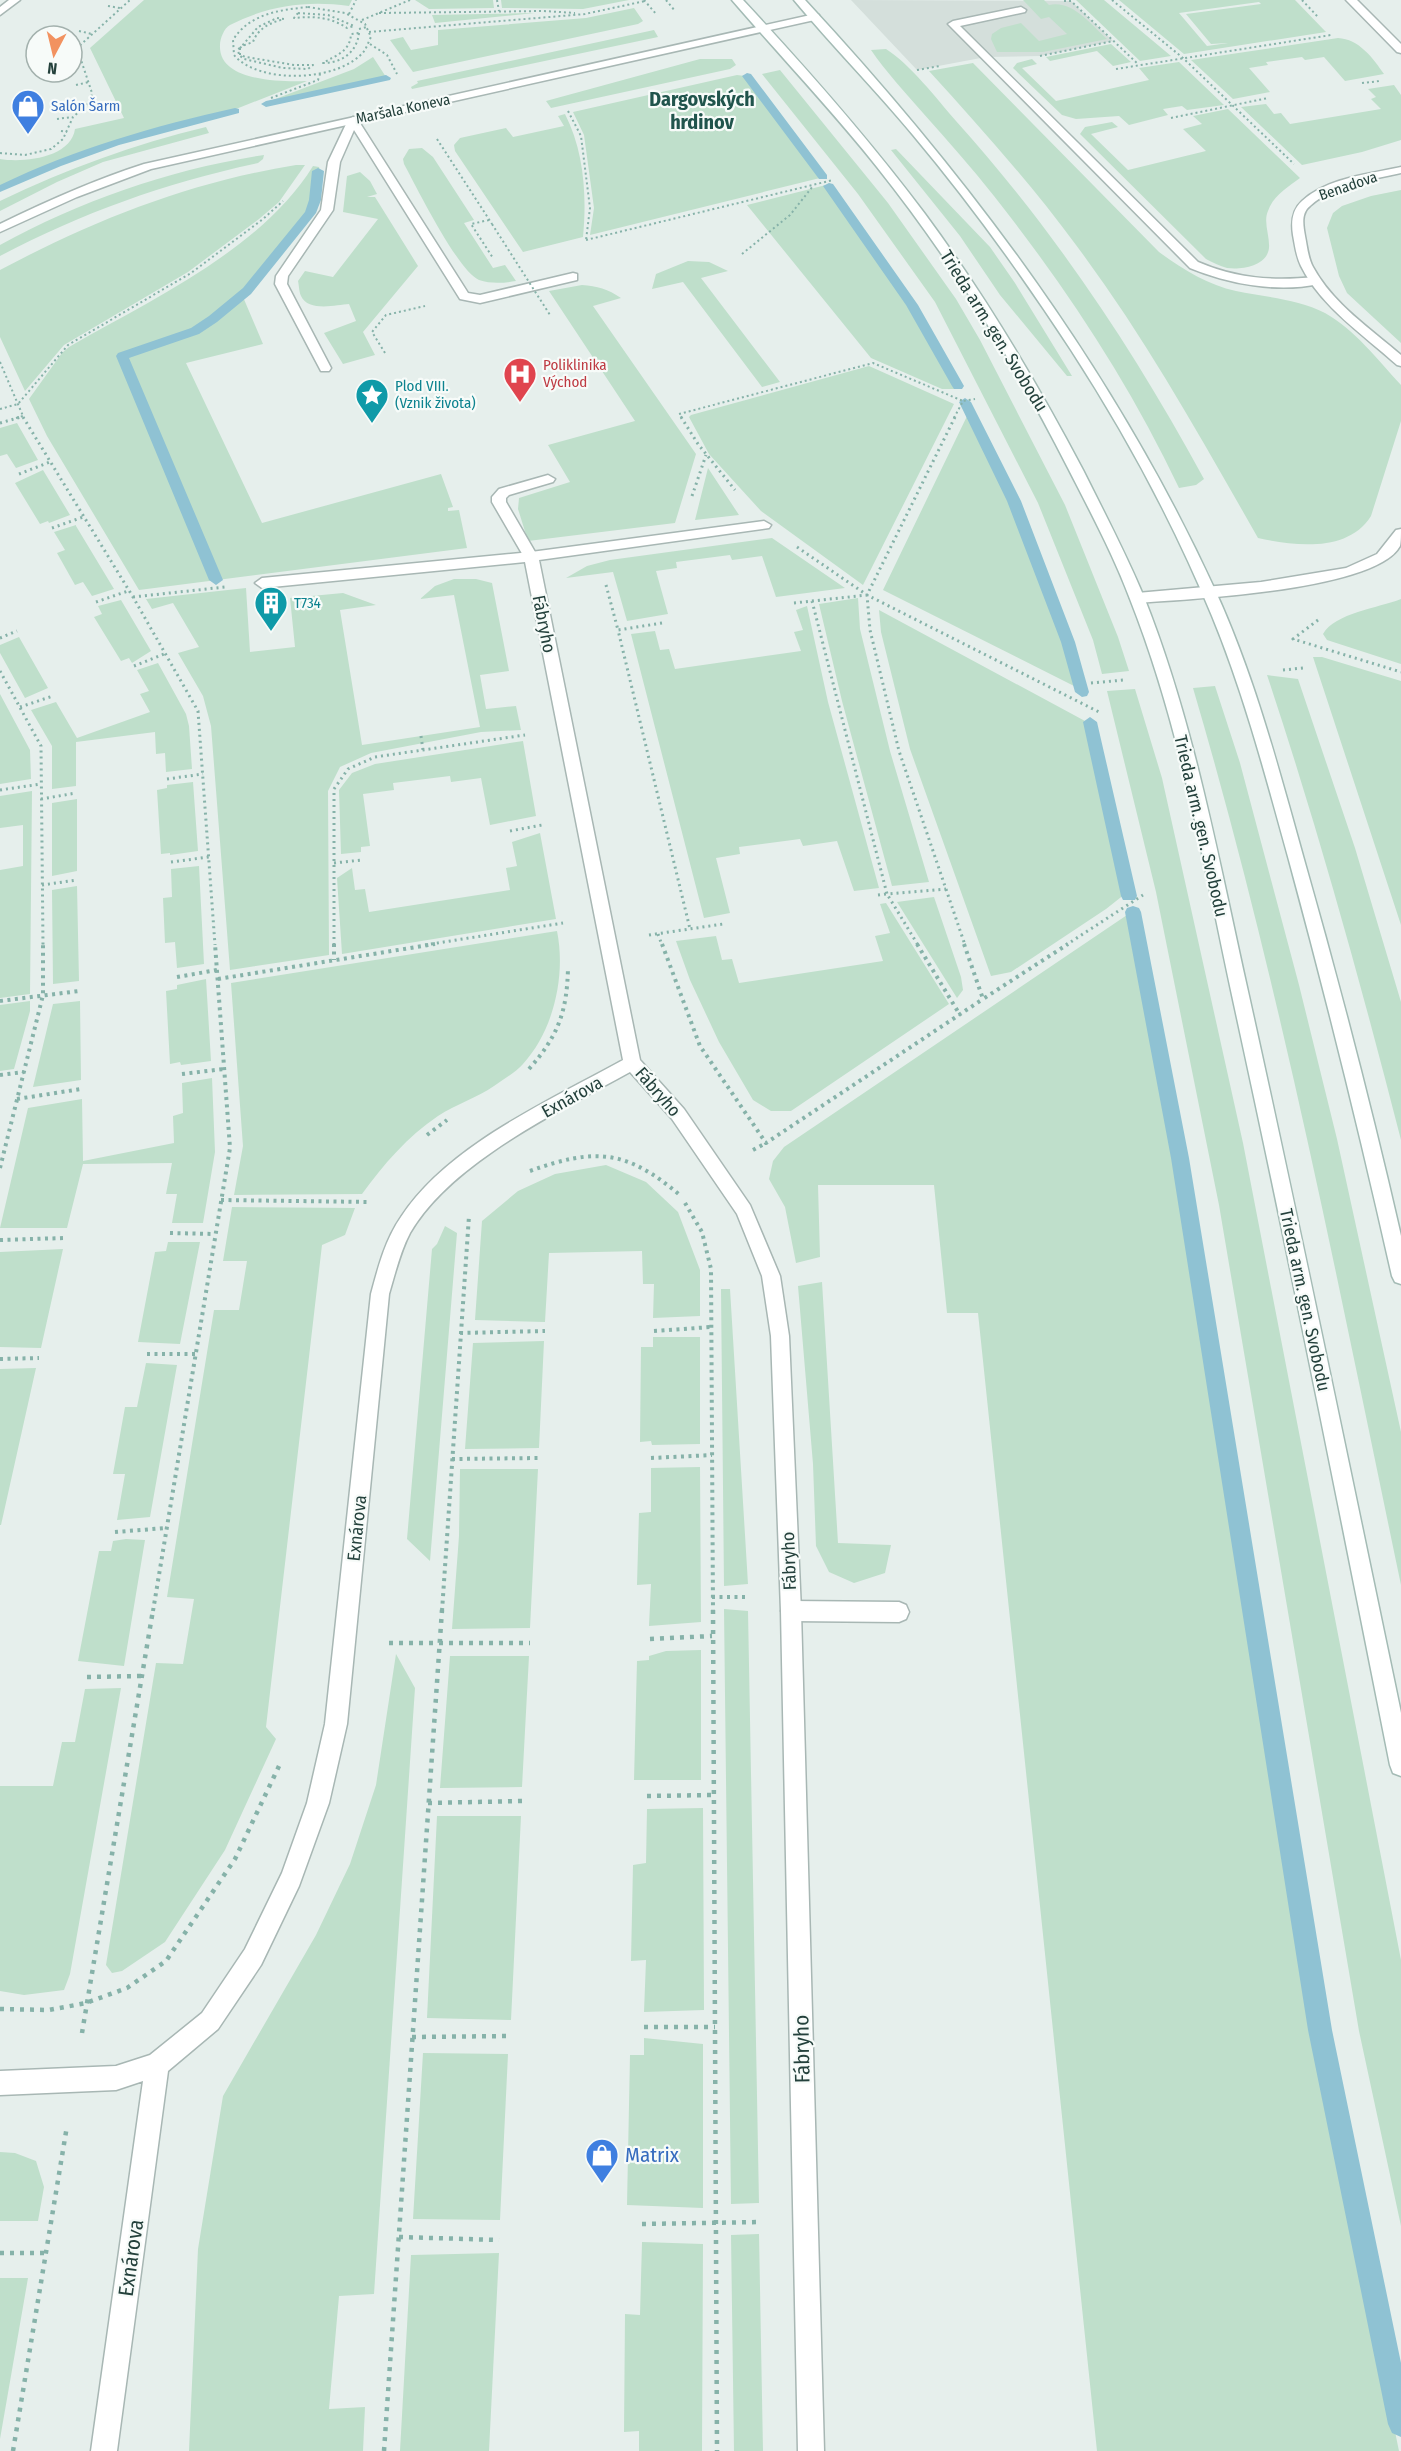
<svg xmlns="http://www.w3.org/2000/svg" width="1401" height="2451" viewBox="0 0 1401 2451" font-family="'Fira Sans Condensed',sans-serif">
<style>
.built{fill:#d4dfdb}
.green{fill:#bfdfcb;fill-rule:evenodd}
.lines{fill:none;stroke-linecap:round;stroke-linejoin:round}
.stream{fill:#8fc2d3;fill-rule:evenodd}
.lane-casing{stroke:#a8b7b4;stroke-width:3}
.street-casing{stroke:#a8b7b4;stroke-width:3}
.secondary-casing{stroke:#a4bbb5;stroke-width:3}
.path-far3{stroke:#86b2a9;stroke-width:2;stroke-dasharray:2 3;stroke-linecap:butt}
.path-far2{stroke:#86b2a9;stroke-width:3;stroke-dasharray:2 4;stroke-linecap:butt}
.path-far1{stroke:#86b2a9;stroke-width:4;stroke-dasharray:3 4.5;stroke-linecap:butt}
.path{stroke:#86b2a9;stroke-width:4.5;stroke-dasharray:4 6;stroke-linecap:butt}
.lane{fill:#fff;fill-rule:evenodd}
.street{fill:#fff;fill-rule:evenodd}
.secondary{fill:#fff;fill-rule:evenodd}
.path-bridge{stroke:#86b2a9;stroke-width:2;stroke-dasharray:2 3;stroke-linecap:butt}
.labels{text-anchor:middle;stroke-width:4.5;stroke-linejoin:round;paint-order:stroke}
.far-shop-label{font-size:15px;fill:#366cbe;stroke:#f7fbf9;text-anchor:start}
.far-street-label{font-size:15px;fill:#24413c;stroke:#f7fbf9}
.far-health-label{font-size:15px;fill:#be3a42;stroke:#f7fbf9;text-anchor:start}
.far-culture-label{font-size:15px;fill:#0d838f;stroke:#f7fbf9;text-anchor:start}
.street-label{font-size:18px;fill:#24413c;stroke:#f7fbf9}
.far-district-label{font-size:20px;font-weight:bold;fill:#20544c;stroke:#f7fbf9}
.near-street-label{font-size:21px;fill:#24413c;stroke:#f7fbf9}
.near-shop-label{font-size:21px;fill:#366cbe;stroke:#f7fbf9;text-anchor:start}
</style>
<rect width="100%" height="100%" fill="#e6efec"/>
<path class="built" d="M851,0L1071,1L1113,41L1040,56L986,57L917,70Z"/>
<path class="green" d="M144,0H352L349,6C306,0 267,6 230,25C224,28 220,39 220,45C218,82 283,82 307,81L236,109L182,122L87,150L40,168L0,188V159C23,163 71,158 75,129L124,118L90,48Z
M415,0H493L494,8L429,9Z
M501,0H629L583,9L502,8Z
M1023,0H1044L1049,5C1073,0 1090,24 1107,39L1043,52H997L991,39L992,34L1001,28L1021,23L1039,41L1067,34L1049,17L1041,19Z
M1076,0H1104L1171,56L1140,61Z
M1119,0H1295L1326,32L1184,54ZM1259,2L1261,4L1186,14L1211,44L1228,43L1207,46L1179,13Z
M634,8L643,21L638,24L413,72L390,40L403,37L411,50L438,45V30L586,18Z
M535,13L435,23L432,15Z
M654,30L658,37L412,89L411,87L418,83L417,81Z
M1338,38C1359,39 1373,58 1384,74L1345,81L1324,57L1305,60L1302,57L1266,62L1268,65L1249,68L1270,92L1233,99L1191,60Z
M1111,44L1131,62L1113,66L1097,51L1050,61L1046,57Z
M886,49C911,65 936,98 956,121C1054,230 1134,350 1204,479L1196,485L1179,488C1130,384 1065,286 994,196C971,167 947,140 923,113C905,92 886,72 871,50Z
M373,57L386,77L265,103L354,69Z
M700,59H732L736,65L730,69L551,108L546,101Z
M1032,59L1037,64L1022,68L1056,101L1149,80L1139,68L1179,62L1224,105L1187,110L1182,106L1163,109L1168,115L1129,125L1119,116L1076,119L1062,115L1013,68L1017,63Z
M973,63L1159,252C1182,269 1208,285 1236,291C1265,297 1298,299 1325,313C1354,329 1378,360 1401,385V421L1371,516C1348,553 1294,546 1258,538C1201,438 1145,337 1076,245C1031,184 980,127 929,71Z
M780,70L888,203L956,299L980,340L1065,505L1118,637L1129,671L1102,674L1093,640L1038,503L935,302L858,194L762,74Z
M737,75L745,76L820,178L590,235L594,208L584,135L573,112Z
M1394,85L1401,95V140L1362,152L1302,165L1241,107L1266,104L1274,114L1281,113L1290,124L1381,109L1371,99L1376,97L1368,89Z
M1228,109L1300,178C1288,187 1273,196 1268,211C1263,222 1270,236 1269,248C1267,266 1242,270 1227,268C1220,266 1212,262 1206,259L1080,134L1085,127L1112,122L1118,127L1091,134L1128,170L1206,151L1183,129L1202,124L1193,116Z
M565,114C584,151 587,196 583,237L523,252L455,151L454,145L460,138L506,128L513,137L564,126L558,116Z
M206,127L209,133L103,162L57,182L0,211V201C67,169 134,144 206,127Z
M422,148L433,157L474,220L464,223L493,268L505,265L516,281C504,283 491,284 479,280C458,271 417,188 404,164L403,159L409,149Z
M896,149L990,247L1015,283L1072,376H1067L1000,295L960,236L891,150Z
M264,155L263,159L258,163C165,183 84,212 0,256V245C82,200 172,169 264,155Z
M296,165H305L279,202L259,219L188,272L64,345L25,391L0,337V270C94,220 190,182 296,165Z
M313,166L319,167L320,171H316L311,207L245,290L243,297L263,344L186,363L262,523L441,474L453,507L448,508V511L459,510L467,548L139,590L47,436L29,399L62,353L69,347C152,299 262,249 313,166Z
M360,172L370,181L377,194L367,197H375L418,266L363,332L375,355L343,364L324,333L356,321L349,304C336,305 308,312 301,296C299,292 299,285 298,281L305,271L333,277L378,219L343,212L347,176Z
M826,185C873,251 917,318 957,389H942L871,358L747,205Z
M1401,190V343L1347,293L1339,276L1327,228L1333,213L1342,206L1371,196Z
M688,261L709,262L728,271L701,278L780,382L762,387L683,282L652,289L656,274Z
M582,285C597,286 608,289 621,298L593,306L696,454L675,523L528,541L518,509L519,498L570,482L548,445L635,421L549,291Z
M869,366L954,404L863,585L761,511L709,454L689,417L691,415Z
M969,412C1009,501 1049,592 1076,687L883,590Z
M17,423L38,460L16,468L7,454L0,456V428Z
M708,468L739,515L695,520Z
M43,470L70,515L49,523L48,521L40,524L15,483Z
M76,525V526L114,589L92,596L83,582L75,585L57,553L65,550L54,532Z
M772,538L845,588L776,597L762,556L732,560L730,555L676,562L677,568L656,571L668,614L627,621L613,572L566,578L587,566L610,560Z
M454,579H476L492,583L509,671L480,675L486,709L516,706L521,730L481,732L371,753L340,767L328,791L329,955L230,970L211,726L203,696L178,653L199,647L173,603L152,609L146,599L246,588L250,652L295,647L290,598L343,593L376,605L340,610L362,745L480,727L454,595L420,599L435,586Z
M858,598L860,629L890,751L929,882L892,886L842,701L819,604Z
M1401,599V664L1327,640L1323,634C1335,613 1378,608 1401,599Z
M121,600L151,651L132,663L129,658L121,661L94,617L102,614L98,606Z
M807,606L828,702L879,888L854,891L837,841L803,846L800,839L739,847L740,854L716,858L730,913L704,918L631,634L655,631L660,650L669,649L675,669L801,651L794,632L803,630L796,610Z
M879,610L1085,721L1125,894L1106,909L1011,972L991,976L910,749L881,632Z
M19,637L48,688L25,698L0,653V645Z
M1313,657H1322L1401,681V925Z
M158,663L186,714L189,726L192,769L166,772L165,753L156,754L155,732L76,742V786L52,789V746L31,710L56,702L77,738L150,712L140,694L149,691L137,670Z
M1267,675L1298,679L1355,848L1401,1002V1140C1361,984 1318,828 1267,675Z
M1215,686L1240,763L1299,985L1337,1139L1401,1432V1585C1338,1284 1280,983 1193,688Z
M1135,689L1162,778L1243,1143L1401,1960V2226L1359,2031L1219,1205L1156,892L1107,691Z
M0,694L30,750L31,779L0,784Z
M523,741L536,816L490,825L481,778L451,782L450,776L393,783L394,790L363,794L370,846L361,847V852L341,854L339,790L352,773L375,764Z
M193,782L198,851L170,855V853L161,854L157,790L167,788V785Z
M32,791L30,994L0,998V870L23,866V825L0,828V796Z
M77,799V871L52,876V803Z
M540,833L556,919L342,954L337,878L352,868L355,890L365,889L369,912L510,890L506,868L517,866L512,842Z
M199,866L204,964L177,968L175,942L165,943L163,898L172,897L171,869Z
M77,886L79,981L53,984L52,890Z
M934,897L961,977L963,990L957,998L897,902Z
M886,903L949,1004L791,1111H771L753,1100L719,1042L690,980L676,941L716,936L722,960L732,959L739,983L883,961L875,936L890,933L880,904Z
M1130,913L1175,1158L1312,2029L1399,2451H1097L978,1313H947L934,1185H818L820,1257L796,1263L785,1207L769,1179L773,1161L784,1147Z
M557,931C566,975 554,1030 523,1064C516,1072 504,1079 494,1086C477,1098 456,1104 438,1116C408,1136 383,1165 362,1194L234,1195L243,1146L231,983Z
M206,979L211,1061L181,1065L180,1062L170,1064L166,991L177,989V985Z
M30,1001V1011L14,1069L0,1071V1005Z
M80,1001L81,1080L33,1087L53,1004Z
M212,1078L215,1152L203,1223H172L177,1194H166L172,1163L83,1164L67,1228H0L28,1108L82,1099L83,1161L174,1143L173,1116L183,1113L182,1083Z
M606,1165L646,1182L678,1212L700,1270V1316L653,1318L654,1284H643L642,1251L549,1253L545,1322L475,1320L482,1221L518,1191L555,1174Z
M232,1207L355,1208L345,1235L322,1245L266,1727L276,1739L225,1850L165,1942L122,1971L112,1973L106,1965L156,1663L183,1664L194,1599L167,1597L214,1310H239L247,1261H223Z
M445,1226L457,1233L430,1561L407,1539L432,1249L437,1244Z
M168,1242H200L180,1344L138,1342L155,1252L166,1251Z
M63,1249L41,1348L0,1347V1252Z
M822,1282L838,1543L891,1545L885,1573L854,1583L829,1572L816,1546L813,1464L798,1286Z
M721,1289H730L748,1584L724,1586Z
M653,1337H700V1444L652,1445L651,1441L640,1442L641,1347H653Z
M544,1341L539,1448L465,1449L473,1343Z
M146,1363L177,1365L150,1517L117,1520L125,1474H113L125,1407H137Z
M36,1368L1,1525H0V1369Z
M700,1467L701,1622L649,1626L651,1584L637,1585L639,1513L651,1512V1468Z
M460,1469H538L530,1628L452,1629L459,1536Z
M126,1539L145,1540L124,1666L78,1661L99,1551H111L113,1541Z
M724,1609L748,1611L759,2203L731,2204Z
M701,1650V1780H634L637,1661L649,1660V1656L666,1651Z
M396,1654L415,1688L374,2294L339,2296L329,2409L365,2407L363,2451H189L198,2249L223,2096L316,1935L350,1864L376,1785Z
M450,1656H529L522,1787L440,1788Z
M121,1688L70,1974L64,1990L24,1995L0,1991V1786H53L62,1742H75L85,1689Z
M703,1808L704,2010L644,2012L646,1960L631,1961L633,1865L646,1863L647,1809Z
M437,1816H521L511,2020L427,2018Z
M644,2038L703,2044V2208L627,2205L630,2055H644Z
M423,2053L508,2054L500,2220L413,2219Z
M0,2152L15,2153L36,2161L44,2187L38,2221H0Z
M759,2234L763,2451H734L731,2235Z
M642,2242L703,2244L702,2451H639V2431L624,2432L625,2314L640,2315Z
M499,2253L489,2451H400L411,2255Z
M0,2278H28L0,2439Z"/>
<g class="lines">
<path class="stream" d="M747,73L751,74L827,175V179H819L742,76Z
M386,75L391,78L390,80L266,107L261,104L266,101Z
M235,108L239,109V113L119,145L61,166L0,192V185C75,149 154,126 235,108Z
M318,168L324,171L321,200L316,213L251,294L217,322L199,334L129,358L223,580L216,585L209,580L116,356L118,353L191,328L209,316L243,288L305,212L309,200L312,171Z
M829,183L833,184L918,305L964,386L962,389H954L952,386L906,305L823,186Z
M965,398L971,402L1021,501L1075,642L1089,692L1087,696L1082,697L1075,692L1061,642L1007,501L959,402Z
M1090,717L1097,722L1137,896L1135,900H1123L1121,896L1083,722Z
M1133,906L1139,908L1141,912L1189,1158L1332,2030L1401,2363V2437L1392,2433L1388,2424L1308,2030L1171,1158L1125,912L1127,908Z"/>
<defs>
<path id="lane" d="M9,0H20L0,15V7Z
M1021,7L1026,10L1025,12L960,26L1198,262C1237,279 1274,281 1315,277L1319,278V284C1277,293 1229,284 1190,268L948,24L953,21Z
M353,117L358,120L468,293L480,295L573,273L577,274V280L480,303L460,299L354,130L340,162L333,210L288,276L287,284L331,368L329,371H321L275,284L276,276L321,210L328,162L348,120Z
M548,475L555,479L553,482L509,495L506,498V502L538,557L531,562L524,557L492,502V497L499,489Z
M791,1601L899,1602L906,1605L909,1612L906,1619L899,1622L791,1621L784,1618L781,1611L784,1604Z"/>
<path id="street" d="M1346,0H1357L1401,44V53L1397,52Z
M815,14L819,15V19L151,169L77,197L0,232V224C47,201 94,180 144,164Z
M1401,167V173C1371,180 1334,184 1310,206C1301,213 1303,225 1305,236C1307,246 1308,258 1313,267C1333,304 1371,329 1401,355V366L1397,365C1364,335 1321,307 1301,266C1296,256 1295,245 1293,235C1291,222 1292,210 1302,201C1327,178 1369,174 1401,167Z
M764,521L771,525L769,528L539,560L640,1060L684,1109L750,1205L780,1276L789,1336L801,1611L824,2451H798L781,1611L771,1336L762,1276L737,1214L672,1119L630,1072C560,1111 451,1162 410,1233C400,1252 395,1274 389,1294L347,1724L329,1803L299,1886L261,1965L218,2029L168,2071L117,2451H91L143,2081L116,2090L0,2095V2071L116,2066L150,2055L202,2013L245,1949L282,1873L307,1803L325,1724L371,1294C378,1268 385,1240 401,1217C448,1145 549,1101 623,1060L525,562L262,588L255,583L262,578L531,552Z
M1401,529C1401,534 1401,542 1400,546C1376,591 1187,599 1137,603L1130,598L1137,593L1261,582L1346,568L1377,554L1396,530Z"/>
<path id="secondary" d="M732,0H743C807,69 869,139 925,214C985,295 1036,381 1083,470C1104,512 1126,554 1144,597C1195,725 1219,863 1249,996C1302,1235 1351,1474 1401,1713V1776L1393,1773L1390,1765C1340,1513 1290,1261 1235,1009C1205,872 1182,730 1130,599C1113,554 1090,511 1068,468C1014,362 952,261 877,167C831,109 780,56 732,0Z
M794,0H805C969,177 1114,370 1215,590C1254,675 1278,766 1303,856C1339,982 1372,1109 1401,1236V1284L1395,1282L1392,1276C1361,1138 1327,1000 1290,864C1267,781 1245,696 1212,616C1174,524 1125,433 1071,350C1022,275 970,203 913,135C875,89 832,46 794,0Z"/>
</defs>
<use href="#lane" class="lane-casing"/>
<use href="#street" class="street-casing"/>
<use href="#secondary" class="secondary-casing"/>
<path class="path-far3" d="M497,0L499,11
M644,0L657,15
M666,0L675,11
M1112,0L1183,58L1294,164
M1302,0L1318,17
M1064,1H1071L1138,64
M108,6L120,8
M308,7L345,13L365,24L371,37C369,41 367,46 365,50C341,82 259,85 234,55L233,40C249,14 279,10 308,7Z
M298,13L328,15L354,26L347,28C331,17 313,16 294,18Z
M379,13L544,11L575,13
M349,14L356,0
M277,18L284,19C270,23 258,28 253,42L242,46L258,27Z
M362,20L410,0
M359,29L367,27
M79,31L92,34
M369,32L585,14L645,1
M359,33C357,52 342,63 323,63C336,55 350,52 351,34Z
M370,44L387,55L397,74
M240,48V55L246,57L294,65H313L308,69L283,68L244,59L239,55L238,49Z
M240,48L242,46
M240,48L242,46
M1040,56L1113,41
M72,62L81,60
M1116,69L1331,35
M917,70L940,66
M1362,83L1380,81
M76,85L89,82
M271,98L318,80L320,74
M568,111L581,136L590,208L586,240
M1171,118L1268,98
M57,119L72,117
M61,131L67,132
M437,139L492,224
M0,153L25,155L51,149L63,139L73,117L91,101L92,93L77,48L130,0
M489,220L471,224L493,258
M586,240L833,180
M742,254L790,215L813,186
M385,353L372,332L386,315L425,306
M0,362L23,416
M0,409L18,404L68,345L191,273L263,219L283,201
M16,418L23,416L24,418
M682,418L679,414L873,363L963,401
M954,418L963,401L975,399"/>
<path class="path-far2" d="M23,417L133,597L198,711L215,945
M681,417L698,444L735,490
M955,417L867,595L870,630L899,751L965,945
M0,423L21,417
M19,474L50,462
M692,496L706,455
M52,528L83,517
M797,547L867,595L1099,712
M606,585L618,630
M133,597L225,587
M812,601L887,894L946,889
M96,602L128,591
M794,603L867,595
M1318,620L1293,639L1401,672
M662,623L618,630L690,929
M0,638L17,631
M134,666L164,654
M1283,670L1303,668
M0,671L41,746L43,945
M1091,683L1124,680
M20,707L53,696
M421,736L423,750
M167,779L203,774
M0,790L41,784
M41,799L76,793
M510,831L542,825
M171,862L209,857
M334,863L362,860
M42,885L77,880
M878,895L887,894L918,945
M658,934L662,945
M649,935L723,924
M334,945V789L348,769L375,757L525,735
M425,945L563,923
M1066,945L1143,895"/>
<path class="path-far1" d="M334,944V960
M662,944L700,1046L766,1143L983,999
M917,944L960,1015
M964,944L983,999L1068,944
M177,977L217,970
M218,979L435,944
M0,1001L79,991
M529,1069C558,1036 567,1012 568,968
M182,1074L224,1069
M0,1075L24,1072
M17,1099L81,1089
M427,1135L447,1120
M753,1150L766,1143
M0,1168L43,995V944
M530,1171C596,1147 627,1150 681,1196
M221,1200L370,1202
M685,1203L702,1232L711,1269L713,1611
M170,1233L215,1234
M0,1240L65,1238
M654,1331L711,1327
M460,1333L545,1331
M147,1354H195
M0,1359L39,1358
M651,1458L712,1455
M452,1459L538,1458
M115,1532L166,1528
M712,1597H748
M153,1611L230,1148L215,944
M442,1611L469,1216"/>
<path class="path" d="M713,1610L717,2451
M650,1639L712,1636
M389,1643H530
M87,1677L141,1676
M647,1796L713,1795
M428,1803L522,1801
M0,2009L49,2010L86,2003L127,1988L166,1961L235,1859L279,1766
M644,2027H715
M82,2033L153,1610
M412,2037L510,2036
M642,2224L760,2222
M399,2237L499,2240
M0,2253H46
M13,2451L67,2126
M384,2451L442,1610"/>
<use href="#lane" class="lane"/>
<use href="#street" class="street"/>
<use href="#secondary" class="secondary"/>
<path class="path-bridge" d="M492,224L550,315"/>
</g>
<defs>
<symbol id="shop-pin" viewBox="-11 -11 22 30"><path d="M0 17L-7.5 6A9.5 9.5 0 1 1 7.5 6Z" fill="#3f7fe0" stroke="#f7fbf9"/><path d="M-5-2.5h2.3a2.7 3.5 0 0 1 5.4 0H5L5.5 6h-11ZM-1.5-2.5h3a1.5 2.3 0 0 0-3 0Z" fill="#fff"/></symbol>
<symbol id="hospital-pin" viewBox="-11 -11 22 30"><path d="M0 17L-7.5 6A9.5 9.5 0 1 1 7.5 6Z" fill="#e0444e" stroke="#f7fbf9"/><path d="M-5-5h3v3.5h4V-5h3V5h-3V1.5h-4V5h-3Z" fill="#fff"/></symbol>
<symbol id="sight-pin" viewBox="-11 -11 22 30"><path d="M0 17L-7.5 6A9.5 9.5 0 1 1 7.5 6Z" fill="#0f9aa8" stroke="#f7fbf9"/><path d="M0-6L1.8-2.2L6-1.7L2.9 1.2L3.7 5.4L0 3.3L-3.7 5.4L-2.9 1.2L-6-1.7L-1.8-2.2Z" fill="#fff"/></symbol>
<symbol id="building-pin" viewBox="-11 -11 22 30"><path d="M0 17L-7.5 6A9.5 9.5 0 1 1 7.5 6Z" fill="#0f9aa8" stroke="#f7fbf9"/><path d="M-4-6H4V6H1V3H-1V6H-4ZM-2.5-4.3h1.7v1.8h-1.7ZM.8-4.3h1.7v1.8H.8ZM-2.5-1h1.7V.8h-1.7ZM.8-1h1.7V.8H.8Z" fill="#fff"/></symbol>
</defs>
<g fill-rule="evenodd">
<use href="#shop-pin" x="9" y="87" width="38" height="52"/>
<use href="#hospital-pin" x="501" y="355" width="38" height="52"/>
<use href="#sight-pin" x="353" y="376" width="38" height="52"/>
<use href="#building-pin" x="252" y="584" width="38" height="52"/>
<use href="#shop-pin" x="583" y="2136" width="38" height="52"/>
</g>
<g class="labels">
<g class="far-shop-label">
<text x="51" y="111">Salón Šarm</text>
</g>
<g class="far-street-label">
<text transform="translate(403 109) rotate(-12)" y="5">Maršala Koneva</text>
<text transform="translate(1348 186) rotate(-19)" y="5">Benadova</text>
</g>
<g class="far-health-label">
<text x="543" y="370">Poliklinika<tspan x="543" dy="17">Východ</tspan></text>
</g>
<g class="far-culture-label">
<text x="395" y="391">Plod VIII.<tspan x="395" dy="17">(Vznik života)</tspan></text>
<text x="294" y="608">T734</text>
</g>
<g class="street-label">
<text transform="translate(994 331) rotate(58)" y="6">Trieda arm. gen. Svobodu</text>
<text transform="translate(544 624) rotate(79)" y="6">Fábryho</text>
<text transform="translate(1201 826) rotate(77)" y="6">Trieda arm. gen. Svobodu</text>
<text transform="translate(658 1092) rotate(49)" y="6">Fábryho</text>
<text transform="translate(572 1097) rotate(-29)" y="6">Exnárova</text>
<text transform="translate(1305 1300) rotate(78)" y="6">Trieda arm. gen. Svobodu</text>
<text transform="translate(357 1528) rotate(-84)" y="6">Exnárova</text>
<text transform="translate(789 1561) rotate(-92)" y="6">Fábryho</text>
</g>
<g class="far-district-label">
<text x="702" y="106">Dargovských<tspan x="702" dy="23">hrdinov</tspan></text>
</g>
<g class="near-street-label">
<text transform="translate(802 2049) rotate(-91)" y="7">Fábryho</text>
<text transform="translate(131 2258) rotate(-82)" y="7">Exnárova</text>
</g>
<g class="near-shop-label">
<text x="625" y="2162">Matrix</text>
</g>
</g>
<g transform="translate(54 54) rotate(187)"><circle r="28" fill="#f7fbf9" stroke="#a3b1ad" stroke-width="1.5"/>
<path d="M0-4.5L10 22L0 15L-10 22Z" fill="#f29260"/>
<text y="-9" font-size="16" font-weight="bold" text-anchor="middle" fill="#24413c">N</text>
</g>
</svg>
